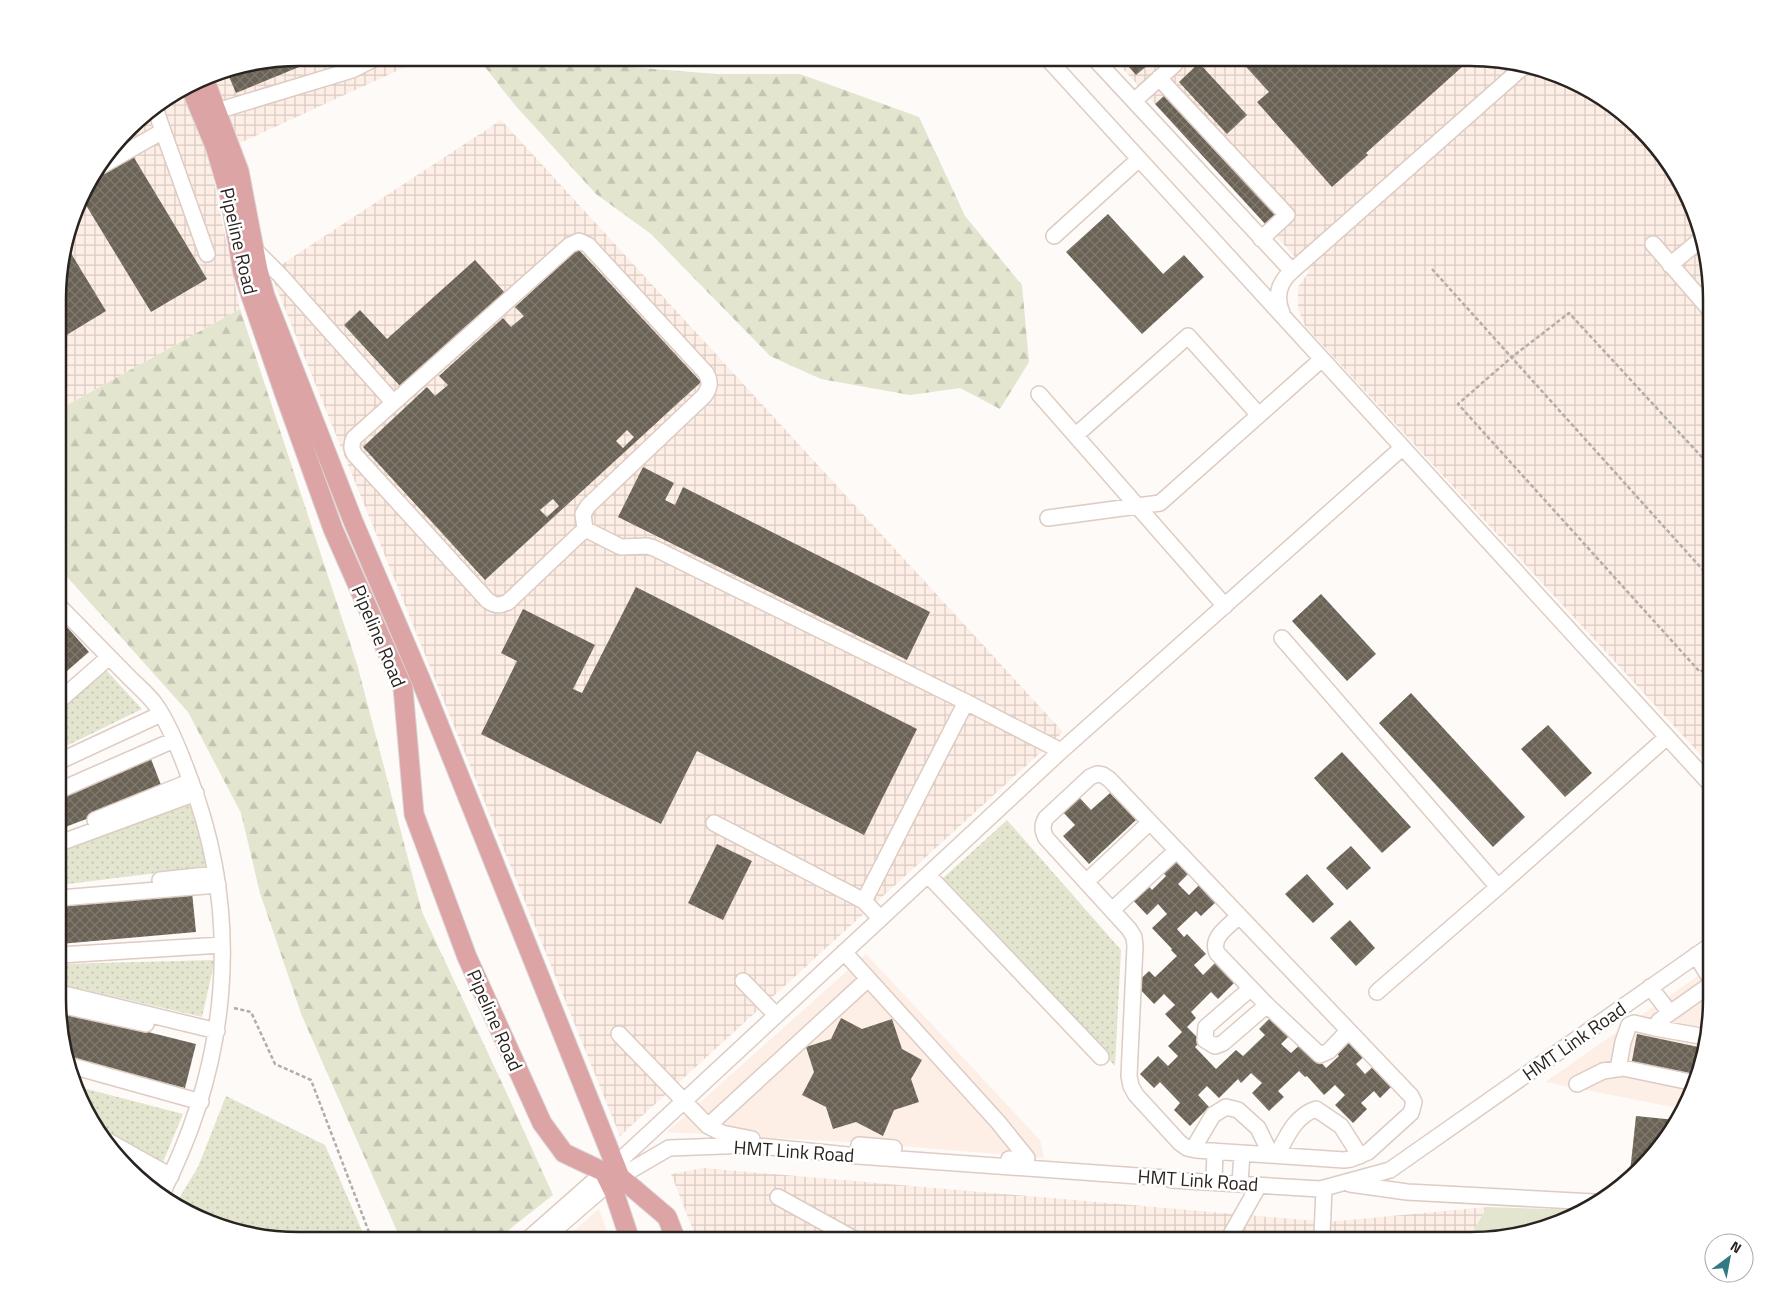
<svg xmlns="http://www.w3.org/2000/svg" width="1769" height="1298" viewBox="0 0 1769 1298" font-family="'Titillium Web',sans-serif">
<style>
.built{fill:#fdeee6}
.industrial{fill:url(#industrial-grid)}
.grass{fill:#e3e5cf}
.forest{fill:url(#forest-firs)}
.park{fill:url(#park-dots)}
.building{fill:url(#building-cross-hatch);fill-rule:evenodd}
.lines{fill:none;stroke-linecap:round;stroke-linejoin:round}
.minor-casing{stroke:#ddccc3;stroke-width:18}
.major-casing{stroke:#d9d8d7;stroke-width:21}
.path{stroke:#b1adaa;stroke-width:2.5;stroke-dasharray:4 2.5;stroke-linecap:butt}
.minor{stroke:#fff;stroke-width:15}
.major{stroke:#dda4a6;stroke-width:19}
.labels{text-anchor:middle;stroke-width:5;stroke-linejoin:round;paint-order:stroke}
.street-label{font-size:19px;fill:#2a2420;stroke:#fff}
.rim{fill:none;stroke:#2a2420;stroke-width:2.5}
</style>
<defs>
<pattern id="industrial-grid" width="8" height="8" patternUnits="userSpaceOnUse" patternTransform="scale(1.25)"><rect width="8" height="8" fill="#fdeee6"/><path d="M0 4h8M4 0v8" fill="none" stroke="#d9ccc5"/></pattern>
<pattern id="forest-firs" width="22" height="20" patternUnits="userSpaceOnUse" patternTransform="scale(1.25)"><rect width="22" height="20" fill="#e3e5cf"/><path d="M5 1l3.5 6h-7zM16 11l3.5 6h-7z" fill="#c3c4b1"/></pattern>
<pattern id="park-dots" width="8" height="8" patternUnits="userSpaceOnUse" patternTransform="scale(1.25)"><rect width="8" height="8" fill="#e3e5cf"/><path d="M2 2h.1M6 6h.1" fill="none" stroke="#c3c4b1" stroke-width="1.8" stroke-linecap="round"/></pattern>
<pattern id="building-cross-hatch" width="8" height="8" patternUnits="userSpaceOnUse" patternTransform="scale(1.25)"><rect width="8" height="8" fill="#6a6255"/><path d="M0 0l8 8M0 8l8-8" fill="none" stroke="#7f796f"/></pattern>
</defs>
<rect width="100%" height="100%" fill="#fdfaf8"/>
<path class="built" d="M866,954L1040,1140L1044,1158L867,1143L667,1132Z
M1711,967V1014L1693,1091L1683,1109L1545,1082Z
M599,1209L610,1240H563Z"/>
<path class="industrial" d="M299,58H425L240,143L213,75Z
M1113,58H1485L1562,76L1617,108L1686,192L1711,284V766L1305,326L1298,308V287L1309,272Z
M194,84L240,309L60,409V268L83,192L140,118Z
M501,120L1063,732L620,1136L270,272Z
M703,1168L1328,1222L1487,1207L1468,1240H697L671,1174Z"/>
<path class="grass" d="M1487,1207L1584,1210L1577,1215L1468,1240Z"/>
<path class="forest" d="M478,58H615L629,67L717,74H800L919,117L965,216L1022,285L1029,362L1000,409L960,388L910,395L821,379L770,356L651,234L596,194L514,104Z
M240,309L357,664L422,912L508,1096L553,1195L496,1240H401L302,1016L260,893L241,813L188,712L60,569V409Z"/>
<path class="park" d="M106,670L142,709L60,749V711Z
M193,799L212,866L60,885V849Z
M1007,820L1121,950L1115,1066L941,880Z
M215,960L202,1017L60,984V964Z
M79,1087L183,1114L161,1167L100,1131L90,1119Z
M226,1096L325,1145L366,1240H284L221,1228L178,1200L198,1167Z"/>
<path class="building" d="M299,58H321L236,93L227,72Z
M1121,58H1156L1136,75Z
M1238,58H1472L1366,153L1368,155L1332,187L1257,102L1269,92Z
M1199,63L1247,115L1227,134L1179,82Z
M1166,94L1277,216L1267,226L1155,104Z
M133,156L207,279L151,312L81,197L83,192L91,181Z
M1108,214L1163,274L1184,255L1204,277L1142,334L1066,252Z
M66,245L106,311L60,339V268Z
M578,249L701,382L485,580L363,447L427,387L435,396L448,385L439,376L503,318L511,327L524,316L515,307ZM627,430L634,437L623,448L616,441ZM553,499L559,506L547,517L540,510Z
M475,260L505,293L401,387L344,325L360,310L387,339Z
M643,467L674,483L665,500L675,505L683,487L930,612L907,660L618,517Z
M636,587L917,729L864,835L697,751L661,824L481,734L517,661L501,653L523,609L595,645L573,689L582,693Z
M1321,594L1376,654L1347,681L1292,621Z
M60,619L89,652L60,677Z
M1411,693L1525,817L1493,847L1379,723Z
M1548,725L1592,773L1565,797L1521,749Z
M1342,752L1411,827L1382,853L1314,778Z
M151,759L163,790L60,829V798Z
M1110,793L1136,820L1089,864L1063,836L1075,825L1061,810L1077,795L1091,810Z
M717,844L752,861L723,920L688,903Z
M1351,846L1371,868L1347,890L1326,868Z
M1174,856L1189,873L1178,884L1189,895L1200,884L1217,901L1201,916L1196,911L1177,929L1184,937L1187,934L1206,954L1194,965L1203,975L1215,963L1234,983L1218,999L1211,992L1191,1012L1196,1018L1187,1027L1201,1041L1195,1047L1216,1069L1236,1050L1243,1056L1265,1035L1259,1029L1275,1013L1293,1032L1281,1044L1291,1053L1303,1042L1326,1068L1339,1056L1333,1049L1349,1034L1368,1053L1356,1064L1365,1074L1377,1063L1396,1082L1380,1098L1374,1091L1361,1103L1367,1109L1353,1123L1335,1105L1345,1095L1335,1085L1324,1095L1307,1076L1305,1077L1299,1071L1278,1091L1284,1097L1269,1111L1252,1093L1262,1083L1251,1073L1241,1083L1238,1079L1219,1098L1207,1086L1198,1095L1209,1107L1190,1126L1174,1110L1180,1103L1160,1082L1154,1088L1140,1074L1158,1056L1168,1066L1178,1056L1168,1046L1182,1032L1165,1014L1175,1005L1164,994L1154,1004L1135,984L1149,971L1155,977L1177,956L1171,950L1172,949L1152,928L1167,914L1158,904L1147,915L1129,896L1145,882L1152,890L1166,876L1160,869Z
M1307,874L1334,904L1313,923L1285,894Z
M192,892L196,932L60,944V904Z
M1350,920L1375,948L1356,966L1330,938Z
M60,1010L196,1044L185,1088L69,1059L60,1030Z
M841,1018L862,1029L892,1019L902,1049L922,1060L911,1079L919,1102L894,1110L883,1136L856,1122L833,1129L826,1107L802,1095L814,1072L806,1047L831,1039Z
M1637,1034L1703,1048L1696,1080L1631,1066Z
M1636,1116L1676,1120L1661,1146L1630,1172Z"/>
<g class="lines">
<defs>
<path id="minor" d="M1047,58L1711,785
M1094,58L1292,271C1278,283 1275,297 1282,313
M1159,78L1287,215L1261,239
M1134,101L1175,64
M217,111L352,70L376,58
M163,131L207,254
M103,165L163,131L155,108
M1054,236L1139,159
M579,241L588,245L706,373C711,382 710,388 704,396L588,506L583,514L585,529L508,602C500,606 496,606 488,601L355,455C351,449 351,445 354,438L570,245Z
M1653,244L1711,311
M254,249L280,275L393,402
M1670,265L1699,241
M1292,271L1523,67
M1039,394L1225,606
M1076,435L1188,336L1258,414
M1048,518L1160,503L1322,359
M585,529L621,547L647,546L654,548L966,702L1061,751
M60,607C82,629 104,652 126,674C135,684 147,693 155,704C169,723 182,757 190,779C243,918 229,1064 161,1195
M1282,638L1498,887
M60,700L109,657
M60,761L161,714
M1097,774L1103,775L1109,779L1411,1096L1414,1102L1411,1113L1368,1152L1351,1159L1344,1160L1196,1150L1187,1148L1180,1143L1136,1095L1131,1086L1129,1076L1135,946L1134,937L1129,929L1046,838C1042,830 1042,825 1046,818L1090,777Z
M60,790L174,740
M95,820L191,781
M714,823L864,901L880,918
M60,843L196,793
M928,875L1101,1057
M160,880L216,874
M1086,882L1150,822
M60,898L218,885
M864,901L966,702
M1112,910L1177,850
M1239,916C1229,926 1210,937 1217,953L1267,1005L1320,1055L1329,1051L1348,1031
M844,952L998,1122L1027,1158L1025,1160L1009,1159
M60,955L222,945
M1696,955L1711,980
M743,981L776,1015
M1650,987L1670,1013L1711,984
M1250,989L1206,1027L1205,1040L1215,1046L1223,1043L1267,1005
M1377,992L1498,887L1667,737
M60,993L217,1031
M60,1005L146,1024
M1670,1013L1659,1021L1655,1028L1706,1037
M619,1034L708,1126L868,979
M72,1066L201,1102
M1618,1069L1623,1042L1629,1025L1634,1023L1655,1028
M1577,1084L1603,1071L1623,1068L1695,1083
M708,1126L722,1133L752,1139
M110,1142L171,1176
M1193,1149L1213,1115L1226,1107L1238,1110L1258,1128L1271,1155
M1277,1155C1287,1136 1295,1116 1316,1109L1341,1126L1360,1156
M858,1156L859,1145L894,1148
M134,1170L165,1188
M1214,1182L1215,1151
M1240,1183L1242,1153
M1350,1184L1407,1192L1594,1202
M778,1197L856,1240
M527,1240L604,1172L615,1165L1061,751L1402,448
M543,1240L609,1183L669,1148L750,1145L858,1156L1166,1178L1172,1180L1320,1189L1324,1188L1390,1170L1711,945
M1228,1240L1259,1185
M1323,1240L1322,1236L1324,1188"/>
<path id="major" d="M204,78L239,171L258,270L265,296L353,521L420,678L620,1177L667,1217L676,1240
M190,86L216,149L230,197L243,273L285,395L333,529L403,688L414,814L467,957L542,1123L564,1153L604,1172L614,1192L630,1240"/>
</defs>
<use href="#minor" class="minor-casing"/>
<use href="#major" class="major-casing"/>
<path class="path" d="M1432,269L1711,579
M1711,467L1569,313L1512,357L1458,404L1700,672L1711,664
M234,1008L251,1012L275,1064L311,1080L372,1240"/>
<use href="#minor" class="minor"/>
<use href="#major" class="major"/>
</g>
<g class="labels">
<g class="street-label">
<text transform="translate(239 241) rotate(77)" y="7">Pipeline Road</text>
<text transform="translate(379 636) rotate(67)" y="7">Pipeline Road</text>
<text transform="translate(495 1020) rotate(66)" y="7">Pipeline Road</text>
<text transform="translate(1574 1041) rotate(-35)" y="7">HMT Link Road</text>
<text transform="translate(794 1151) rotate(4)" y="7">HMT Link Road</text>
<text transform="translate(1198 1180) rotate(4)" y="7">HMT Link Road</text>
</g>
</g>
<path d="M0 0H1769V1298H0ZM299 66H1470A233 233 0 0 1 1703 299V999A233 233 0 0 1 1470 1232H299A233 233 0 0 1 66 999V299A233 233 0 0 1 299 66Z" fill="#fff" fill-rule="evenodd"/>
<path class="rim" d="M299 66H1470A233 233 0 0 1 1703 299V999A233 233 0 0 1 1470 1232H299A233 233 0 0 1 66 999V299A233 233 0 0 1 299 66Z"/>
<g transform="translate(1729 1258) rotate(32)"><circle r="24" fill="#ffffff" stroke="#aaa7a6"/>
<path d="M0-4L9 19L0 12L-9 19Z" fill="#337b82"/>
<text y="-8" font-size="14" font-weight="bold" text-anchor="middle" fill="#2a2420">N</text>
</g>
</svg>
